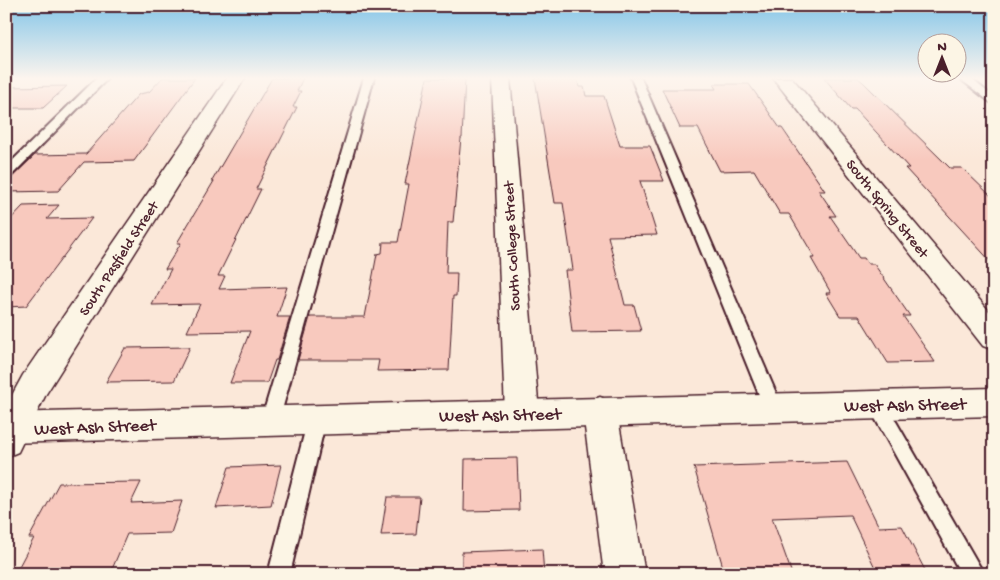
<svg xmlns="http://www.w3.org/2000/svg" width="1000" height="580" viewBox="0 0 1000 580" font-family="'Gochi Hand',sans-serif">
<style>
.building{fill:#f8c9be;stroke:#4a1f2b}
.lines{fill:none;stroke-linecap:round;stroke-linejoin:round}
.service-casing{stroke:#4a1f2b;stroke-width:4}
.minor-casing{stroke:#4a1f2b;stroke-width:3}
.tertiary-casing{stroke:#4a1f2b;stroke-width:3}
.service{fill:#fcf5e5;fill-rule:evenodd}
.minor{fill:#fcf5e5;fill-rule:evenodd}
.tertiary{fill:#fcf5e5;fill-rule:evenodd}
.labels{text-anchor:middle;stroke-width:4.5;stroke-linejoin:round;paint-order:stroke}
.street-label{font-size:15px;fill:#4a1f2b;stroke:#fcf5e5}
.near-street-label{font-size:18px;fill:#4a1f2b;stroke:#fcf5e5}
</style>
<rect width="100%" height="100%" fill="#fbe8d9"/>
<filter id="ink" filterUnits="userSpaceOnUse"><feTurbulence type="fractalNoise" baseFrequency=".02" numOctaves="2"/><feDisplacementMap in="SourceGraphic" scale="10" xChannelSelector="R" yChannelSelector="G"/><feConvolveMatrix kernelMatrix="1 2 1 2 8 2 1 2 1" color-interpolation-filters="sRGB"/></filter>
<g filter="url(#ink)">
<path class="building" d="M162,78H195L134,161L84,162L58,191L6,192V180L11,178L35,155L86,154L139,94L149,92Z
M272,78H303L297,91H301L293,107H297L256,189H261L218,276H225L219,289L287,287L277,317H290L277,360H275L267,383H230L250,331L187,332L200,304L152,305L171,269H165L181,243H177L214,181H212Z
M427,78L465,79L462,138H461L453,222H448L446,273H457L456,296H453L449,370L377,371L379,360H298L310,317H365L377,254L382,253L383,242H398L409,184H405Z
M535,78H577L579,87H584L586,96H604L620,146H650L664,181H640L657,235L608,236L625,305H634L641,331L572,332L565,270H573L563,203H555Z
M824,78H858L863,82L950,168H962L994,199V265L905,168H909L855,109H851Z
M713,84H749L780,128H782L825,191H819L836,216H830L859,258H864L868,264H874L910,316H903L935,362L888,363L859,316H840L826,293H831L811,258H815L789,214H780L754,170L720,171L698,128H680L662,89H716Z
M67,86L43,108H6V87Z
M59,205L47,219L92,218L26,306L6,307V224L23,206Z
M190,347L174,381L106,382L125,348Z
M517,458L519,510L464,511L465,459Z
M847,462L879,527L902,526L927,574H878L850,515L772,518L792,574H725L694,467Z
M281,465L271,505L216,508L229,467Z
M141,482L131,503L182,501L171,533L127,534L110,574H15L34,538H29L59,483Z
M387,497H420L416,534L381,535Z
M542,549L544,574H462V552Z"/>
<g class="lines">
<defs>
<path id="service" d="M97,78H108L10,177L6,178V167Z
M364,78H374L279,421L276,427L270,429L264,427L261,421Z
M631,78H641L782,407L779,413L773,415L767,413L764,407Z
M959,78H970L994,97V105Z
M877,397L883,399L984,574H961L871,411L868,405L871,399Z
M317,411L323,413L326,419L290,574H268L308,419L311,413Z"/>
<path id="minor" d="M227,78H245L46,394L18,452L6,457V406L23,375Z
M492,78H510L539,413L534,423L522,428L510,423L505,413Z
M600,397L612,402L617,412L645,574H604L583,412L588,402Z"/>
<path id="tertiary" d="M773,78H792L994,317V350L983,346Z
M994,388V416L6,443V413Z"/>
</defs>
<use href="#service" class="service-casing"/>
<use href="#minor" class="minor-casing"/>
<use href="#tertiary" class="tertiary-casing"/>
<use href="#service" class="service"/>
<use href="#minor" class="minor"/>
<use href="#tertiary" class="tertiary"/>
</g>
</g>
<linearGradient id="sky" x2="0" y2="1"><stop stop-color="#83c5e8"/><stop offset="0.49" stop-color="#fdf5ee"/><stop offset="1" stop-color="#fdf5ee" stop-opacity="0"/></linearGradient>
<rect width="1000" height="160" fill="url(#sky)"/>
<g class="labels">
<g class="street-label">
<text transform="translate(888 208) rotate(51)" y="5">South Spring Street</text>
<text transform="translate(511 246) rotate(-93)" y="5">South College Street</text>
<text transform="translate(118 258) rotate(-57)" y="5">South Pasfield Street</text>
</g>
<g class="near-street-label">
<text transform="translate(905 404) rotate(-1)" y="6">West Ash Street</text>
<text transform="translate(500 414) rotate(-1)" y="6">West Ash Street</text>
<text transform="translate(95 426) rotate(-2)" y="6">West Ash Street</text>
</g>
</g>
<rect width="1000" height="580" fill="none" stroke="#fcf5e5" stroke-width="25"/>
<rect x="12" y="12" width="975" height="555" fill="none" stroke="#4a1f2b" stroke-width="2" filter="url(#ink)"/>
<g transform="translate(942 58)"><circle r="24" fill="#fcf5e5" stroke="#b59f9b"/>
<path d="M0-4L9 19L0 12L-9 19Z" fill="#4a1f2b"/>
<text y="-8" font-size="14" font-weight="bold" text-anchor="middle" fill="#4a1f2b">N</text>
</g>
</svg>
